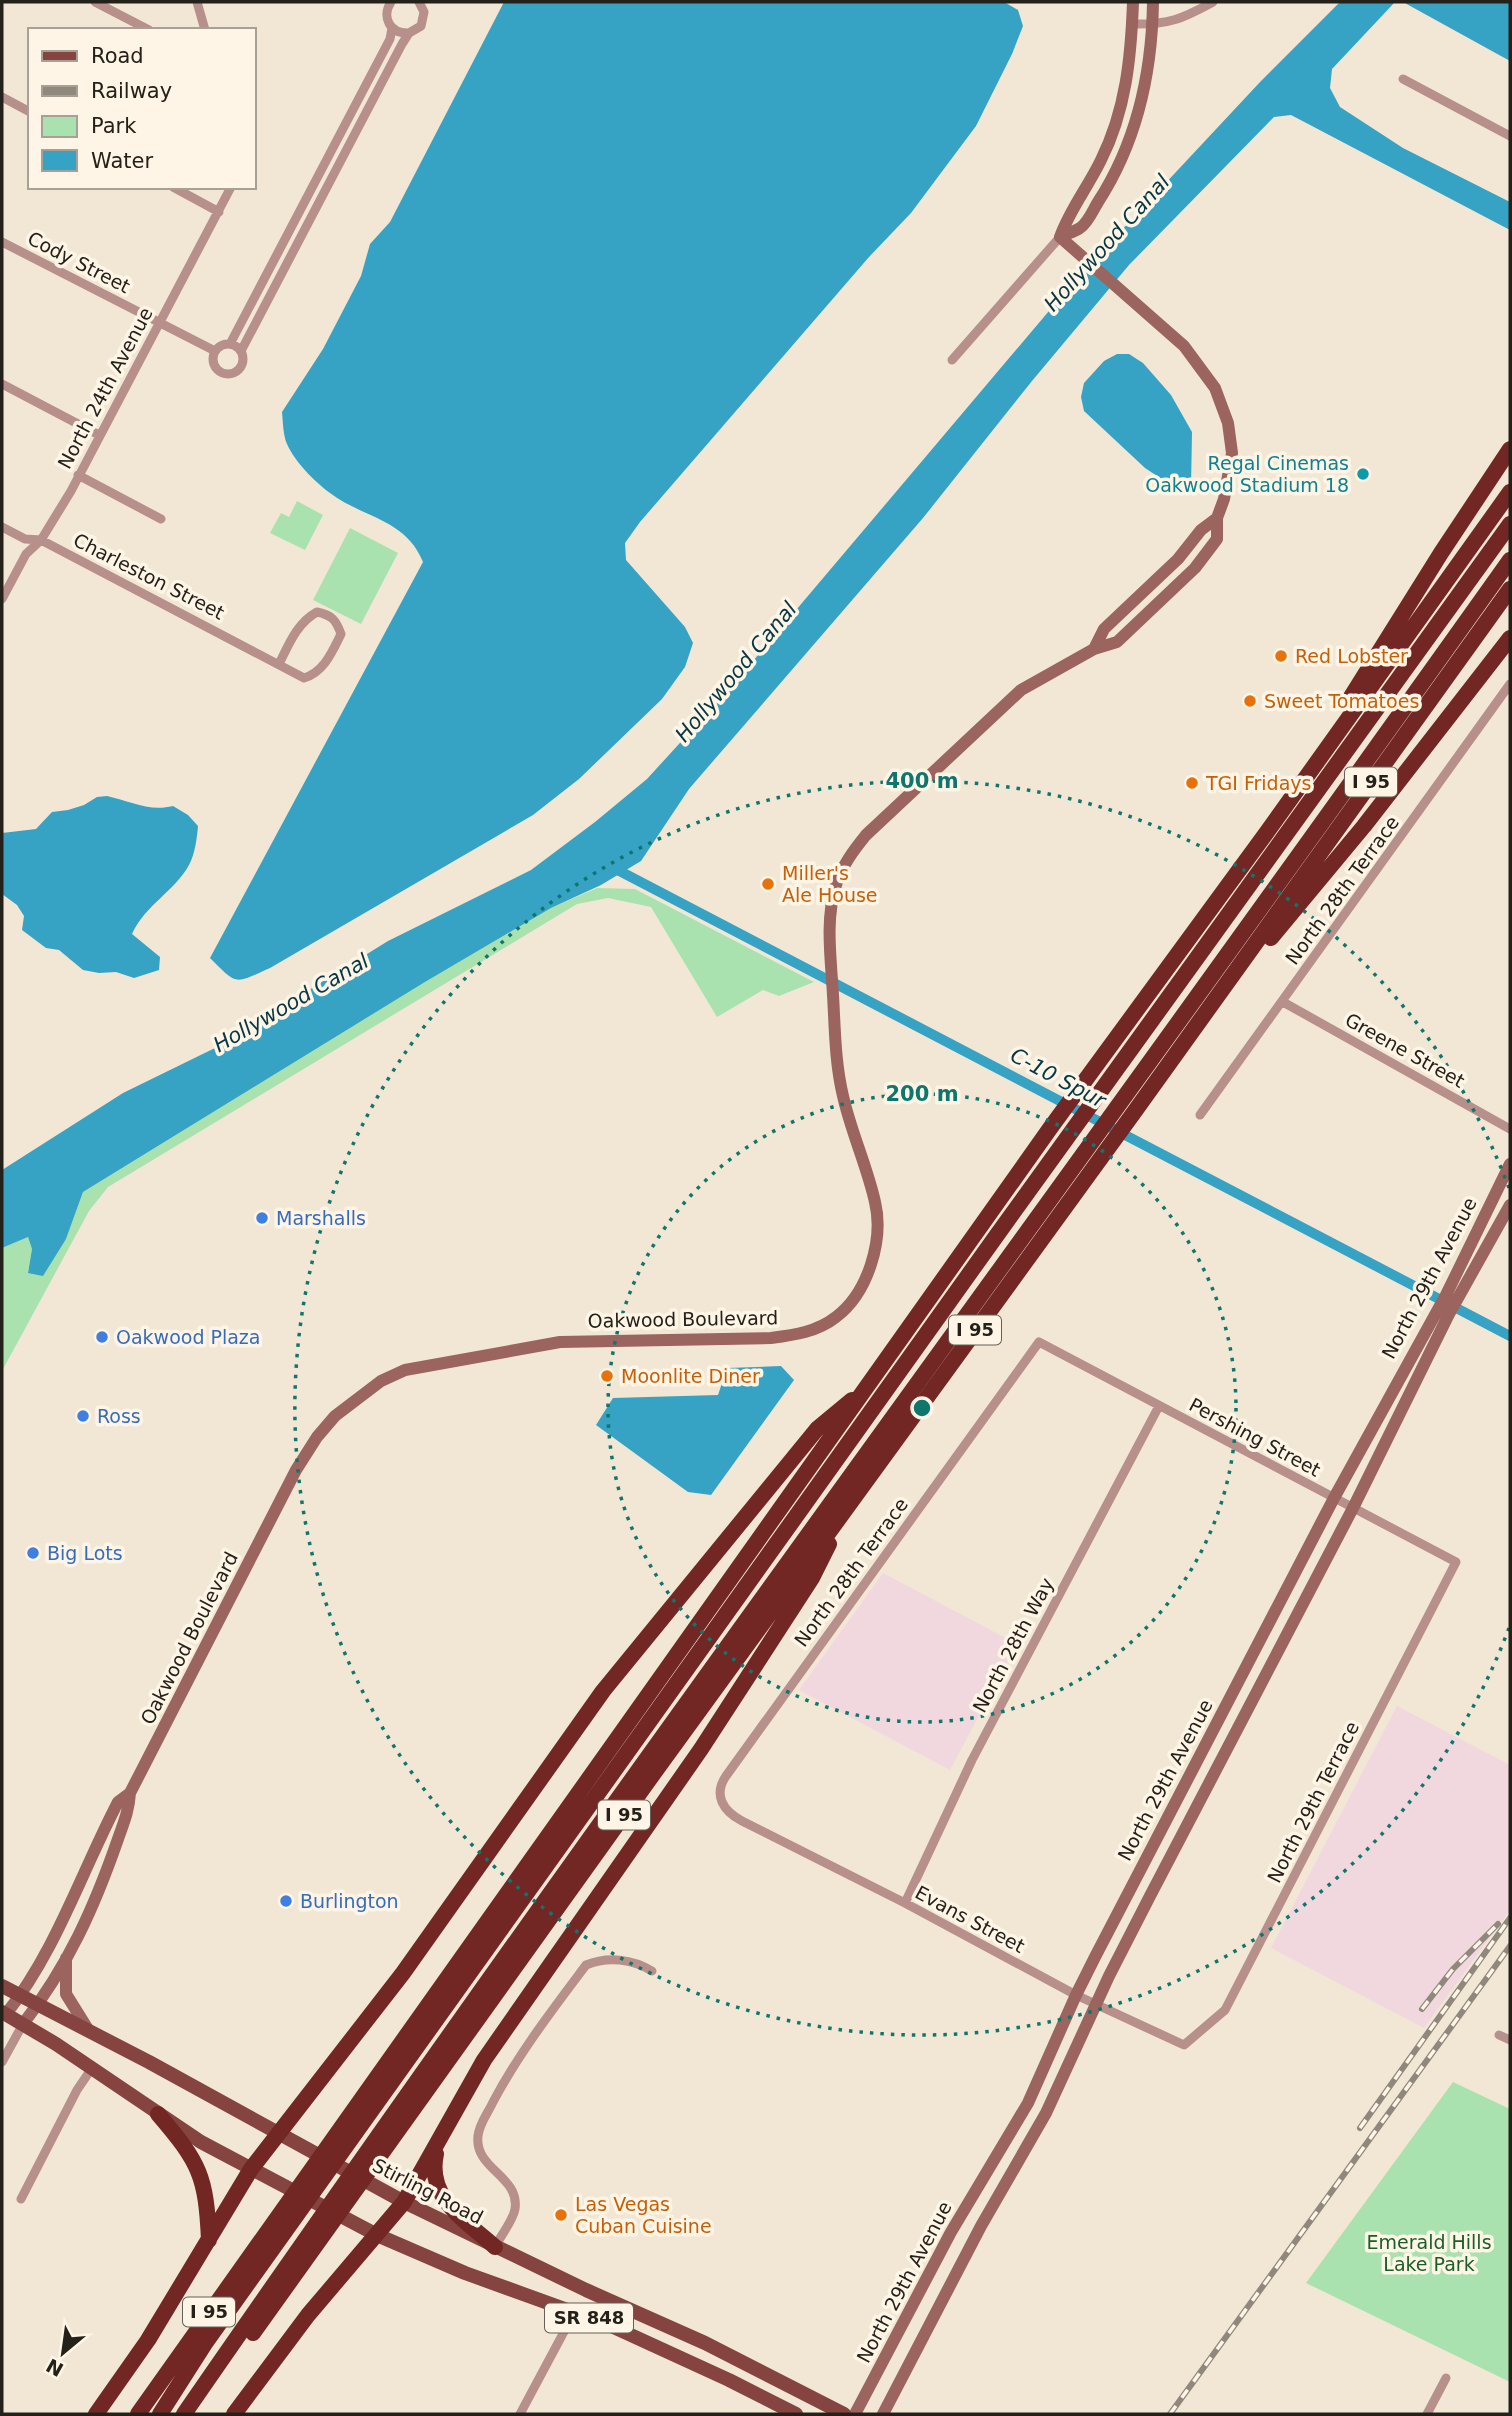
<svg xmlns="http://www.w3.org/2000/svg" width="1512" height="2416" viewBox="0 0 1512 2416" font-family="'DejaVu Sans',sans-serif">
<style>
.industrial{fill:#f1d7de}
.green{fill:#a9e2ae}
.water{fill:#36a3c4}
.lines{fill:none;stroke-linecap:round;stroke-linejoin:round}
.canal{stroke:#36a3c4;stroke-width:10}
.street{stroke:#b78f8b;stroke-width:9}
.secondary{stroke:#9b645f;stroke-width:12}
.primary{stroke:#864440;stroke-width:14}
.highway{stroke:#732725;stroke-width:16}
.rail-casing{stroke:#90887c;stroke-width:6}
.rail{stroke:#fef5e6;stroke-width:3.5;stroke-dasharray:10;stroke-linecap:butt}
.ring{fill:none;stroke:#0f766e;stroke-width:3.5;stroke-dasharray:3.5 7}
.culture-dot{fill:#0f9aa8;stroke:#fef5e6;stroke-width:2.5}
.food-dot{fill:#e8710a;stroke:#fef5e6;stroke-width:2.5}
.shop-dot{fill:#3f7fe0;stroke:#fef5e6;stroke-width:2.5}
.labels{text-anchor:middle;stroke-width:7;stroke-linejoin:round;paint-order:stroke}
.shield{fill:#fef5e6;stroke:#656057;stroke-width:2}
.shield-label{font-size:18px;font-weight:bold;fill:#24201a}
.street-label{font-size:19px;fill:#24201a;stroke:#fef5e6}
.culture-label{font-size:19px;fill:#0d838f;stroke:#fef5e6;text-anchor:end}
.food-label{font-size:19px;fill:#c56008;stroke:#fef5e6;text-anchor:start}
.shop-label{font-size:19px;fill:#366cbe;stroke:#fef5e6;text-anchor:start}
.park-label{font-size:19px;fill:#1a5f28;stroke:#fef5e6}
.water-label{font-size:21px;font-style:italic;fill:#063745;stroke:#fef5e6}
.centre{fill:#0f766e;stroke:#fef5e6;stroke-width:3.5}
.ring-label{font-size:21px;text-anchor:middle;font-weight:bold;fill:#0f766e;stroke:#fef5e6;stroke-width:7;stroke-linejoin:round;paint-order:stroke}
</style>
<rect width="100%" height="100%" fill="#f2e7d5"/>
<path class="industrial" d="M883,1573L1017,1644L950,1770L799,1690Z
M1397,1706L1510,1765V1910L1424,2028L1271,1948Z"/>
<path class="green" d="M297,501L323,515L305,550L270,533L281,513L289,517Z
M350,528L398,553L361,624L313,600Z
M597,888L635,889L814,982L779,996L763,990L717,1017L651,907L608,898L577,904L108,1187L89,1211L2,1371V1248L28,1237L32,1249L28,1272L66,1239L83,1192L425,982L551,908Z
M1453,2082L1510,2109V2382L1306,2283Z"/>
<path class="water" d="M504,2H1004L1018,10L1023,26L1012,54L976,126L911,213L869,257L640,522L625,543L626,560L685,627L693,643L685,667L662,699L579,779L533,815L270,968C234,984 238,986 210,958L423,562C406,519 363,518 330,493C314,481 295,462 287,444C283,435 283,422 282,412L323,349L361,276L370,244L390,222Z
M1340,2H1395L1332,69L1330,88L1340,107L1403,148L1510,202V230L1291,115L1274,117L1129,265L1032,381L923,518L689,789L641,861L601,885L551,908L425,982L83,1192L66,1239L43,1276L28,1273L32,1249L28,1237L2,1248V1170L123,1093L217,1047L388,941L531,870L595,822L647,779L731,687L1076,279L1261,81Z
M1403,2H1510V61Z
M1117,354H1129L1143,363L1171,395L1192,432L1191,487L1188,492L1183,493L1145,468L1084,411L1081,397L1084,383L1104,361Z
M107,796C130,801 149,812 173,806L188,815L198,826C197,838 195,854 189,865C174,892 146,904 132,934L160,957L159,970L134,978L116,972L99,973L83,970L59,950L46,948L22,930L24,916L17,905L2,894V833L36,829L52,812L68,810L84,805L97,797Z
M781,1366L794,1380L711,1495L688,1492L596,1425L613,1398L718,1395L727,1368Z"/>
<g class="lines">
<path class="canal" d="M610,866L1510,1336"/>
<path class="street" d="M95,2L149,30
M197,2L205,30
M391,2C381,17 390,34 409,33
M1132,24C1168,25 1182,19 1213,2
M1403,79L1510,136
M2,97L30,112
M173,187L219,212
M2,242L215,351
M213 359a15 15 0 1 1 30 0a15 15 0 1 1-30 0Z
M230,344L390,39L392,28
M241,351L402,44L409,33L421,26L424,12L419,2
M952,360L1060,237
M2,384L99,435
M78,475L161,519
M2,527L25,539L41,540L304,678C324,672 332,652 341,634C336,620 332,615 317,612C297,623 289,644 279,664
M2,599L26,554L41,540L71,491L231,187
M1283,1002L1510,1129
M1200,1115L1510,684
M1039,1342L1456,1562L1225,2010L1184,2045L1076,1995L905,1903L742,1821C723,1811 713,1795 726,1776Z
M905,1903L972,1760L1159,1406
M1499,2035L1510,2040
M2,2062L23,2024
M21,2199L77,2090L92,2068
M495,2247C501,2235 513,2221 515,2209C520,2176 474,2169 478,2136C479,2124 488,2113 493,2102C519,2053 553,2009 586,1965C608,1956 632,1959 652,1971
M520,2414L574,2313
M1427,2414L1446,2378"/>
<path class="secondary" d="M1060,237C1066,234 1074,232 1080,228C1088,223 1093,210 1098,202C1137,142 1152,72 1153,2
M1060,237C1070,209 1088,187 1101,160C1126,110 1131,57 1133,2
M1094,649L1104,629L1178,559L1201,530L1217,518
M66,1958V1994L89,2031
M6,2014C56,1951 81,1873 118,1802L130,1793
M23,2024C68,1966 94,1908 118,1839C124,1822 129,1810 130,1793L296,1470L317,1437L335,1416L381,1381L405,1370L560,1342L771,1338C794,1335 817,1332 836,1317C868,1293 884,1240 875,1202C867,1166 851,1132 843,1096C835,1063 835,1029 833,995C831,959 825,920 836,885C842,866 853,851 866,835L1021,690L1094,649L1117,642L1195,568L1217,539V518L1224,499L1232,453L1228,423L1215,388L1184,346L1060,237
M855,2414L951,2232L1028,2103L1076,1995L1095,1957L1334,1498L1446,1295L1510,1164
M883,2414L981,2226L1046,2113L1109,1976L1150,1896L1353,1508L1449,1314L1510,1205"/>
<path class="primary" d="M2,1986L149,2062L404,2202L586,2290L705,2343L844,2414
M2,2012L56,2044L201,2142L377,2235L465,2273L609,2325L729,2380L796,2414"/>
<path class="highway" d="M1349,700L1441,553L1510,449
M1271,938L1364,826L1510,638
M158,2114C200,2163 206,2176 209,2240
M436,2154C426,2198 466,2221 495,2247
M253,2333L646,1784L1135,1111L1510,589
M96,2414L148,2340L251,2169L403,1973L603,1691L817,1429L852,1400
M138,2414L1051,1127L1267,832L1510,492
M160,2414L206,2342L346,2146L997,1235L1510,524
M184,2414C616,1789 1070,1179 1510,560
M234,2414L308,2315L404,2202L484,2060L701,1749L812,1578L829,1544"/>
<defs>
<path id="rail" d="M1422,2009L1453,1969L1498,1924
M1360,2128L1510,1918
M1170,2414L1510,1946"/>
</defs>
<use href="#rail" class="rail-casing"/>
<use href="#rail" class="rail"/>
</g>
<g class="ring">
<circle cx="922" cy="1408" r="314"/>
<path d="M1509 1628A627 627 0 1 1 1509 1188"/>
</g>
<circle class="culture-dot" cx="1363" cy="474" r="7"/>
<g class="food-dot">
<circle cx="1281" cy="656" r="7"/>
<circle cx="1250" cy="701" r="7"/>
<circle cx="1192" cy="783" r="7"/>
<circle cx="768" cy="884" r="7"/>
<circle cx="607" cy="1376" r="7"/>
<circle cx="561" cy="2215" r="7"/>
</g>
<g class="shop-dot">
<circle cx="262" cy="1218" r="7"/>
<circle cx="102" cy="1337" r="7"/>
<circle cx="83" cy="1416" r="7"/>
<circle cx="33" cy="1553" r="7"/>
<circle cx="286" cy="1901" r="7"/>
</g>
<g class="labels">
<g class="shield">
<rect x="1345" y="767.5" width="52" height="29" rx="5"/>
<rect x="949" y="1315.5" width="52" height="29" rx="5"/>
<rect x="598" y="1800.5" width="52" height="29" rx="5"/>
<rect x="183" y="2297.5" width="52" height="29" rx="5"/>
<rect x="545" y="2303.5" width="88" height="29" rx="5"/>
</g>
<g class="shield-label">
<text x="1371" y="788">I 95</text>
<text x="975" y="1336">I 95</text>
<text x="624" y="1821">I 95</text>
<text x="209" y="2318">I 95</text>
<text x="589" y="2324">SR 848</text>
</g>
<g class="street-label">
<text transform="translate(79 262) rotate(27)" y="7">Cody Street</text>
<text transform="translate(105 388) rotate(-62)" y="7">North 24th Avenue</text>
<text transform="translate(149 576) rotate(27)" y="7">Charleston Street</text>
<text transform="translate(1342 890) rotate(-54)" y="7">North 28th Terrace</text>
<text transform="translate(1405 1050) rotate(29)" y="7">Greene Street</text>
<text transform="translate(1429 1278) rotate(-62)" y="7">North 29th Avenue</text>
<text transform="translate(683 1319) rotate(-1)" y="7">Oakwood Boulevard</text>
<text transform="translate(1255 1437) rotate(28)" y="7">Pershing Street</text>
<text transform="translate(851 1572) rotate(-54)" y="7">North 28th Terrace</text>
<text transform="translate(189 1638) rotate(-63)" y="7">Oakwood Boulevard</text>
<text transform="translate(1013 1645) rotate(-62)" y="7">North 28th Way</text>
<text transform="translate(1165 1780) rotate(-62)" y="7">North 29th Avenue</text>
<text transform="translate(1313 1802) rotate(-63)" y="7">North 29th Terrace</text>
<text transform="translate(970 1919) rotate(28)" y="7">Evans Street</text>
<text transform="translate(428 2191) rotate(27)" y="7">Stirling Road</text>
<text transform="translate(904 2282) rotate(-62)" y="7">North 29th Avenue</text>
</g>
<g class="culture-label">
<text x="1349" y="470">Regal Cinemas<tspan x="1349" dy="22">Oakwood Stadium 18</tspan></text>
</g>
<g class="food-label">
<text x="1295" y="663">Red Lobster</text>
<text x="1264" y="708">Sweet Tomatoes</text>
<text x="1206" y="790">TGI Fridays</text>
<text x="782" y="880">Miller's<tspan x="782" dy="22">Ale House</tspan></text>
<text x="621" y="1383">Moonlite Diner</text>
<text x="575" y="2211">Las Vegas<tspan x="575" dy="22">Cuban Cuisine</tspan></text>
</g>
<g class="shop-label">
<text x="276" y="1225">Marshalls</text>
<text x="116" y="1344">Oakwood Plaza</text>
<text x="97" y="1423">Ross</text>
<text x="47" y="1560">Big Lots</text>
<text x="300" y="1908">Burlington</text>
</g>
<g class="park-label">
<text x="1429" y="2249">Emerald Hills<tspan x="1429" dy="22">Lake Park</tspan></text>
</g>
<g class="water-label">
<text transform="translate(1107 243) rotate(-48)" y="7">Hollywood Canal</text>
<text transform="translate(736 672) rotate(-50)" y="7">Hollywood Canal</text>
<text transform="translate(291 1003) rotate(-30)" y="7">Hollywood Canal</text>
<text transform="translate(1058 1078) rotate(28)" y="7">C-10 Spur</text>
</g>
</g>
<circle cx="922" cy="1408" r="10" class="centre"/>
<g class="ring-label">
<text x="922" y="788">400 m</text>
<text x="922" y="1101">200 m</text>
</g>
<rect width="1512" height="2416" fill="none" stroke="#24201a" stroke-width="7"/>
<rect x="28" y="28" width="228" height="161" fill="#fef5e6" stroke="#a7a094" stroke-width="2"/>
<rect x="42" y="51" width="35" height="10" fill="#864440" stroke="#a7a094" stroke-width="2"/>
<text x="91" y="63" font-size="21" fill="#24201a">Road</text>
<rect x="42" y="86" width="35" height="10" fill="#90887c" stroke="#a7a094" stroke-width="2"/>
<text x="91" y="98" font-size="21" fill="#24201a">Railway</text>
<rect x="42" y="116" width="35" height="21" fill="#a9e2ae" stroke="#a7a094" stroke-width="2"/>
<text x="91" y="133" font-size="21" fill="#24201a">Park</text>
<rect x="42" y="150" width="35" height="21" fill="#36a3c4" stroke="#a7a094" stroke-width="2"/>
<text x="91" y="168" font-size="21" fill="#24201a">Water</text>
<g transform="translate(63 2353) rotate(209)" stroke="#fef5e6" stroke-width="5" paint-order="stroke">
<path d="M0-5L12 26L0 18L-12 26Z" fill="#24201a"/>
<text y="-10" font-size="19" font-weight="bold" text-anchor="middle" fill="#24201a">N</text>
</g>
</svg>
